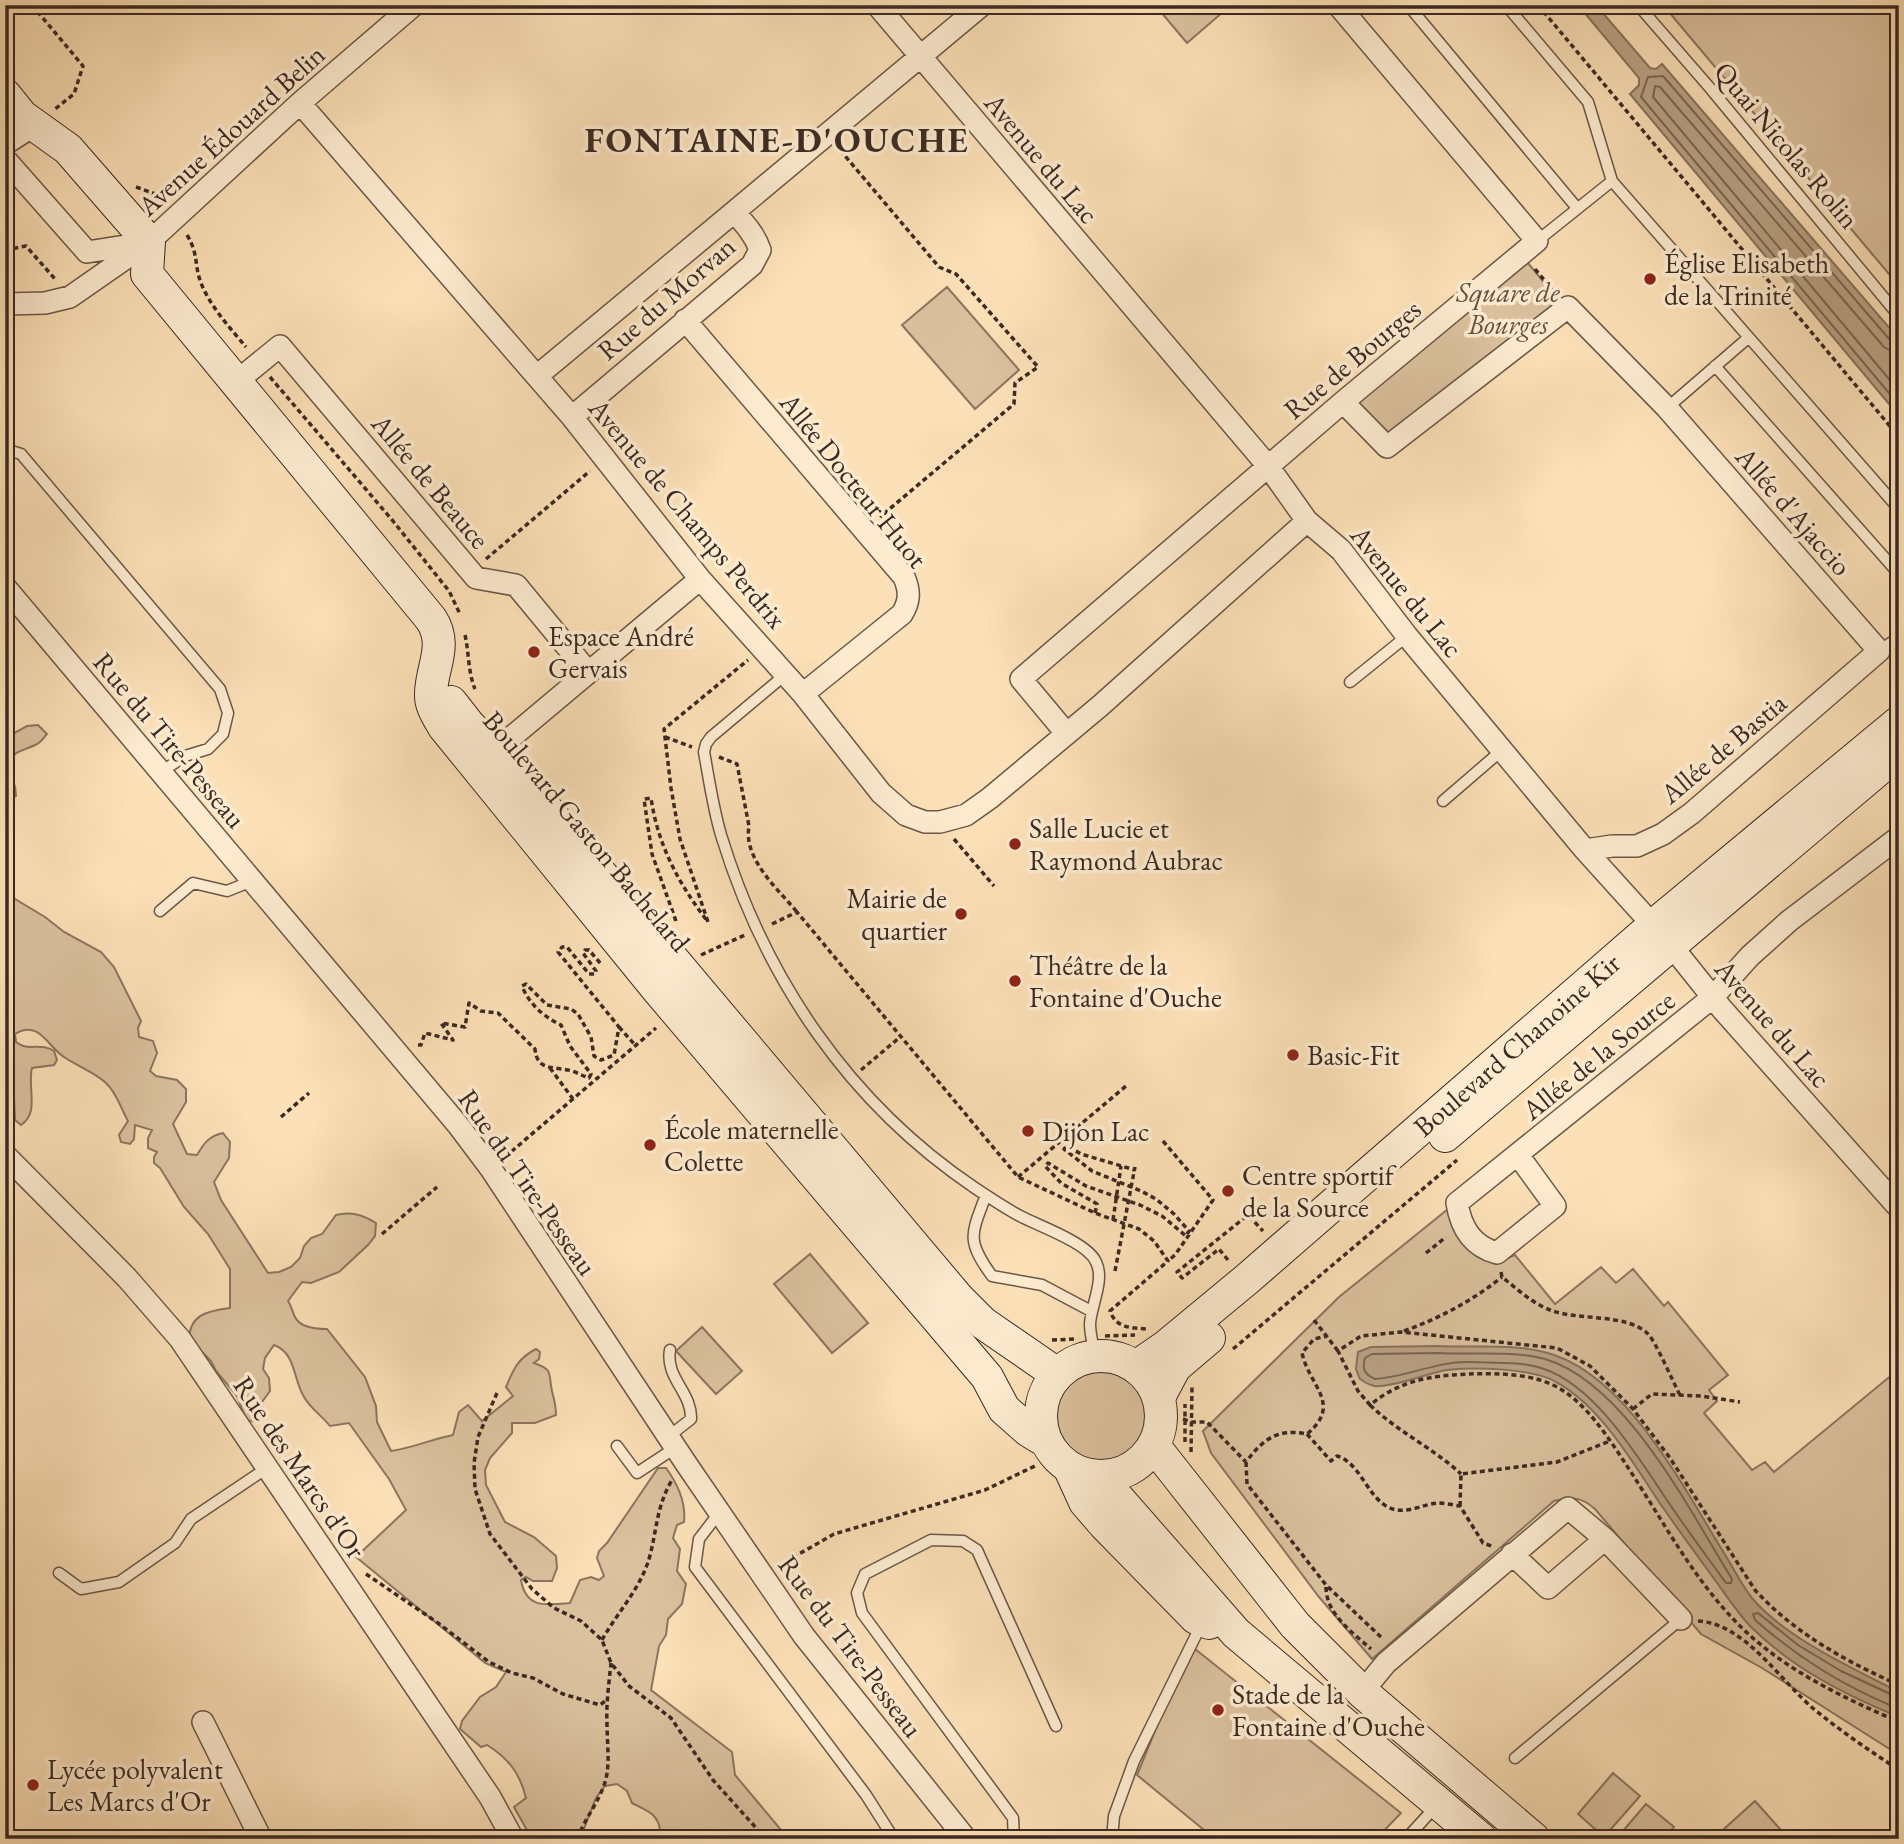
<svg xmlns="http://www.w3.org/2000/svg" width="1904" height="1844" viewBox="0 0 1904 1844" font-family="'EB Garamond',serif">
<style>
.green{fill:#dbc19e;stroke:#8b7560;stroke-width:2}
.water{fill:#baa284;stroke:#87725d;stroke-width:2}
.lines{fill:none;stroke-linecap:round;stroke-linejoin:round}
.shore{stroke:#7a6653;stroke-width:2}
.lane-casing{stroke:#6b5747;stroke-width:13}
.street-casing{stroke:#6b5747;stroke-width:24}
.secondary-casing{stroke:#3b2922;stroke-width:34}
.path{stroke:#3b2922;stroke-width:3.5;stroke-dasharray:5 3.5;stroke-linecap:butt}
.lane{stroke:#fdebd0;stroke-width:10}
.street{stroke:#fdebd0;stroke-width:21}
.secondary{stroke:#fdebd0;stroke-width:32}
.poi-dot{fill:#8f2418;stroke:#fdebd0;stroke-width:2.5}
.labels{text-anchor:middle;stroke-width:7;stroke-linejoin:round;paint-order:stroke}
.street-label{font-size:28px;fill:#3b2922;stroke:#fdebd0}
.poi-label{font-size:28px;fill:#3b2922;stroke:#fdebd0;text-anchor:start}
.park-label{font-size:28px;font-style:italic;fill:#634f41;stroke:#fdebd0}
.district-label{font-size:35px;font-weight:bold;letter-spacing:2px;fill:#3b2922;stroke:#fdebd0}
</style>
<rect width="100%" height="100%" fill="#fce0b7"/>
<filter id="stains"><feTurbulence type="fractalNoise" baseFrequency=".00286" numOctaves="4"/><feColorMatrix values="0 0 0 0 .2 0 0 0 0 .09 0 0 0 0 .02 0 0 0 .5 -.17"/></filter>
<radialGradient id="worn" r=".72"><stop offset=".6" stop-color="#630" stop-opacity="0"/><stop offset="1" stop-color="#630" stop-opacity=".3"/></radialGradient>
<path class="green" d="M1155,5H1217L1223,12L1187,43Z
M1663,5H1899V286Z
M1522,256L1563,305L1387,438L1348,403Z
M947,287L1019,370L975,409L902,325Z
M38,725L47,734C43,738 41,743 35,745C24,751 7,751 10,769C11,779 16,782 16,796L5,802V738L27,726Z
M5,893L45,917L64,932L101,952L114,967L141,1021L138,1028L139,1037L153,1041L157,1053L150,1071L156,1076L177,1080L186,1089V1102L173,1124L187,1154L197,1155C204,1143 209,1136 223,1133L230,1142L229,1158L214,1182L221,1200L268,1273L279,1272L291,1267L300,1258L304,1246L311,1238L322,1234L336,1215C351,1211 363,1215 376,1223L375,1236L368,1245L339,1272L311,1283L302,1282L288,1301C292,1307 292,1311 295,1317C300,1328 316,1329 327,1329L365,1377L376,1406L377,1422L391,1451C413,1448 432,1439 453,1435L459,1412L468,1405L482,1421L513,1396L506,1387C513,1370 518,1358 536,1349L540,1352L539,1359L534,1363C554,1370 548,1373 552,1391C554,1400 556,1405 556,1415L535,1423H512V1433L490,1458L485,1470L486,1485L505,1522L534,1537L556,1556L557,1568L552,1581H533L526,1577L521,1580C526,1609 546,1605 570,1603L580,1580L591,1577L599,1580L604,1576L597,1558L599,1551L607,1543L658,1468H666C677,1483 686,1503 684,1522L677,1525L673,1538L680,1549L677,1571L686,1584L682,1604L668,1619L666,1635L659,1646L651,1690L732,1752L735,1775L781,1830L818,1839H650L660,1830C658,1813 645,1810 632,1803L627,1791L617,1784L605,1786L596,1798L580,1839H532L514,1807L526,1798C520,1773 508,1758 487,1745L481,1747L460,1729L462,1721L480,1697L496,1687L506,1672L485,1663L356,1557L406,1510L389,1479L349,1423L330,1426C322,1416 310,1408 304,1397C293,1379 296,1353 274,1345L265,1358L263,1369L269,1378L270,1391L262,1402L263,1416L256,1422L246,1420L237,1396L216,1371L211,1361L197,1347L189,1343C188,1315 206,1311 230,1308V1269L208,1234L184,1207L160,1168L154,1163V1157L157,1152L148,1148V1138L152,1130L135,1125L134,1139L130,1144L121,1142L119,1135L128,1121C121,1109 117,1093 106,1083C94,1072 77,1066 64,1057C48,1047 39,1019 15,1034L16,1042C28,1052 41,1042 54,1051L57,1060L54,1065L32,1068C27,1087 40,1113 21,1125L15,1120L13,1073L5,1058Z
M1458,1201L1498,1262L1515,1255L1555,1304L1601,1267L1616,1283L1633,1269L1664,1306L1668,1302L1728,1375L1709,1390L1717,1401L1704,1413L1752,1470L1765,1462L1774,1472L1899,1369V1755L1762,1668L1701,1634L1595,1509C1582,1497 1570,1496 1554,1501L1372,1659L1319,1597L1211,1453L1203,1431L1339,1297Z
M810,1254L868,1323L832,1353L774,1284Z
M702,1327L742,1371L716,1394L676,1351Z
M1055 1415a48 48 0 1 1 96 0a48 48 0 1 1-96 0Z
M1190,1645L1401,1813L1376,1839H1215L1137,1775Z
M1613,1773L1640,1796L1604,1837L1578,1814Z
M1755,1801L1789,1839H1717L1715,1837Z
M1646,1804L1674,1827L1664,1839H1616Z"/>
<path class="water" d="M1578,5H1596L1650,68L1656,69L1662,64L1899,339V416L1630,94L1639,85V78Z
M1438,1346C1473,1348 1510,1343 1544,1352C1626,1371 1685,1491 1727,1558C1735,1571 1742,1586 1752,1598C1784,1637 1854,1669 1899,1692V1717C1845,1695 1792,1668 1750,1626C1737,1612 1726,1595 1715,1580C1696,1554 1677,1528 1659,1502C1632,1461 1600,1406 1556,1382C1533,1368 1474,1367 1447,1370C1428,1373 1391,1388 1374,1386C1370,1385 1364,1382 1360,1379L1356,1369L1358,1352L1371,1347Z"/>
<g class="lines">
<path class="shore" d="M1899,343L1890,340L1663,76L1648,77L1641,97L1899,405
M1899,352L1891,351L1884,347L1660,87L1655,86L1653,97L1899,391
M1438,1353C1472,1355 1512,1350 1545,1359C1626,1383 1689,1510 1732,1579L1731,1583H1726C1708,1558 1690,1534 1673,1509C1642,1464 1598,1387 1544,1369C1522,1361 1493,1363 1470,1362C1437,1361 1407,1377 1375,1379C1364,1374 1362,1369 1365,1358L1372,1354Z
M1899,1698L1841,1671L1798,1645L1758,1613L1753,1614L1755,1620C1800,1659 1843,1686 1899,1709"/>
<defs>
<path id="lane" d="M1408,5L1577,208
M1506,5L1588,102L1612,181L1899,509
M1638,5L1710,88L1899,316
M1537,241L1612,181
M1715,366L1899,574
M1667,408L1748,338
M5,449L21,454L220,689L228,713L223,734L208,749L185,756L161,772
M1879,651L1899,637
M786,674L711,737L706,744L704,752C709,779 713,808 721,835C765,979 849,1103 975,1188C990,1198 1005,1208 1020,1216C1039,1226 1088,1243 1096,1262C1105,1280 1091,1305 1090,1324C1090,1334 1093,1345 1095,1355
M1350,682L1407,636
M1443,801L1501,751
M160,911L193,883L227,891L252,881
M986,1195C971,1235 966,1240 992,1276L1042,1285L1091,1311
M668,1437L691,1419C692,1392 665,1378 670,1350
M617,1446L637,1473L675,1448
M719,1513L699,1539L695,1567L866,1795L894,1839
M59,1573L81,1589L119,1582L175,1543L191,1519L267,1468
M1515,1758L1681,1619
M1014,1839L1013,1818L862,1613L857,1593L865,1574L931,1540L963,1541L977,1550L1056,1726
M1112,1839L1114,1816L1134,1761L1202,1623
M1406,1839L1437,1805"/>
<path id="street" d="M877,5L1268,466L1307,521L1341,550L1407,636L1585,850L1670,944L1722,1009L1899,1208
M300,103L572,417L700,579L803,694L881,793L906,815L925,822H940L966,815L990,798L1100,706L1307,521
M5,144L35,125
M5,159L87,252L144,243
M734,212L982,5
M5,304L45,303L70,297L149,242L300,103L414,5
M685,320L904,577C910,591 910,601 902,614L803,694
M537,376L734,212C745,224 755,235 760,250L752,265L572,417
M237,381L280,346L476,578L516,585L588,672
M1343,402L1387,447L1568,307L1667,408L1879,651L1692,813L1663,834L1637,846H1612L1585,850
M5,587L458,1125L491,1169L687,1465L804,1636L966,1839
M1066,733L1021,679L1343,402L1537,241L1338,5
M495,751L700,579
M5,1155L127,1278L180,1339L490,1797L513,1839
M1518,1155L1555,1206L1497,1253C1472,1246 1461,1228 1457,1203L1713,997L1750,956L1789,921L1899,837
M1512,1554L1548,1588L1605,1539
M1362,1692L1386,1663L1568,1508L1605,1539L1681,1619
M203,1722L261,1839"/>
<g id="secondary">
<path d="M5,95L22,116L68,149L149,242L147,274L431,619C449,646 430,669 431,696C431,707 439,718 444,727L658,990L987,1377L1004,1409L1029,1431L1044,1440"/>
<path d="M451,702L469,725L525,784L958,1298L983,1323L1057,1374"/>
<path d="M1445,1136L1899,752"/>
<circle cx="1101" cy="1416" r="60"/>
<path id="s1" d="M1136,1367L1165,1347L1246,1280L1653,926L1899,722"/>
<path d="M1159,1397L1175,1367L1209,1338"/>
<path d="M1154,1446L1295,1625L1362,1692L1534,1839"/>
<path d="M1070,1469L1085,1502L1104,1524L1196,1618L1209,1623"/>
<path d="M1088,1476L1116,1496L1236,1633L1481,1839"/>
</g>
</defs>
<use href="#lane" class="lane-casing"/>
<use href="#street" class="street-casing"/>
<use href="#secondary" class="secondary-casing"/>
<path class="path" d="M32,5L83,66L74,94L55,109
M1538,5L1899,437
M840,150L939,267L956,274L1038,367L1015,383L1014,404L880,517
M136,187L161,196L166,203
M187,235C199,255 194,265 201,283C210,306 230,328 246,347
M5,250L26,246L55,279
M1535,269L1555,293
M270,377L393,521L449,591L460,614
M486,559L590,471
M465,635C469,653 468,672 475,689
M665,737L692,747
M719,757L737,764L749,826C743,859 778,889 797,912
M954,839L994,886
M676,921L652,854L644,799L651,798C658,846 679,884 708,922L680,839L671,788L664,729L748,660
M772,924L797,912L1018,1177L1095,1213L1139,1229L1154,1241L1168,1261L1110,1311C1116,1328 1131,1328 1147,1329
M701,955L745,935
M619,1027L635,1045
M418,1045H421L425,1033L453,1040L441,1023L465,1027L469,1003L481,1011L498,1013L535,1049C537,1072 555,1066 572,1071C578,1073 583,1076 589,1078L591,1074L570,1046L561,1025C544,1017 529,1004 522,986L526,984L547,1005L571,1009L578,1014L591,1037L594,1056L601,1060L614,1055L619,1027L558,952L562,947H567L589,974H595L596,971L583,953L585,950H589L601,964
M550,1068L573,1099
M861,1070L900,1037
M281,1117L309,1093
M1163,1141L1213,1200L1175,1255L1168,1261
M505,1157L656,1028
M1018,1177L1126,1086
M1095,1213L1097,1204L1061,1183L1045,1166L1048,1163L1086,1186L1140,1205L1162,1216L1186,1236L1189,1231L1174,1214L1156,1199L1141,1191L1092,1171L1064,1149L1067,1146L1081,1154L1135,1170
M1113,1220L1121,1166
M382,1234L437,1187
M1426,1253L1446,1237
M1228,1260L1219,1249L1182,1278L1177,1272L1248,1215L1263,1231
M1115,1271L1135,1167
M1501,1272L1502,1277C1517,1289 1532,1303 1550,1310C1578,1321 1627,1313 1648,1334C1656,1342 1673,1382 1680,1395
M1314,1320L1338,1351
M1404,1331C1440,1318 1472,1301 1502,1277
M1105,1336L1135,1335
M1052,1340L1076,1339
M1233,1349L1457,1160
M497,1393L478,1437L474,1463L475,1489L490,1534L532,1589L554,1608L581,1621L602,1640L611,1663L629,1686L671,1718L713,1780L766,1839
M1370,1405C1398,1432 1433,1448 1461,1474
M1633,1409L1652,1394L1701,1396L1740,1402
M1183,1419L1192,1422H1207L1246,1462C1263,1439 1278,1428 1307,1434C1343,1404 1309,1386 1302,1353L1314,1339L1327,1336
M1307,1434L1331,1461L1337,1456C1361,1463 1367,1498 1390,1508C1406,1515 1423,1504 1438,1503C1445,1503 1453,1505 1460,1506L1483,1543L1494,1547
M1185,1442V1404
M1191,1452L1192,1387
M1246,1462L1247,1484L1326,1585L1383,1639
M1460,1506L1461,1474L1557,1462L1610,1441
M778,1566L834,1534L985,1490L1037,1465
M366,1574L438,1623L489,1662L512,1673L533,1678L563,1694L600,1705L608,1699
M1326,1587C1326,1614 1352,1632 1371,1649
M1698,1621C1746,1624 1780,1681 1815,1710C1842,1732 1870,1751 1899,1770
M602,1640C617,1613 640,1589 649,1559C657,1531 656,1507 672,1480
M1899,1685C1847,1662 1794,1633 1755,1590L1670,1458L1633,1409L1590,1366L1557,1348L1401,1332L1361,1336L1338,1351L1358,1391L1370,1405C1401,1380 1429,1376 1468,1374C1498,1373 1536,1373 1562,1390C1589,1407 1610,1440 1627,1466C1662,1519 1692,1577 1737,1623C1782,1669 1840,1696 1899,1722
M577,1839C585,1818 600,1801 606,1779C610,1761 607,1743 607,1724C606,1704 609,1683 611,1663"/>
<use href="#lane" class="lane"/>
<use href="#street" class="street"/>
<use href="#secondary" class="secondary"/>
</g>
<g class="poi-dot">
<circle cx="1650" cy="279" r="7"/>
<circle cx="534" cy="652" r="7"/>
<circle cx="1015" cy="844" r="7"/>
<circle cx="961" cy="914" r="7"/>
<circle cx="1015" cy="981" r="7"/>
<circle cx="1293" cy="1055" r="7"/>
<circle cx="1028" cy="1131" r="7"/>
<circle cx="650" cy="1145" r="7"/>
<circle cx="1228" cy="1191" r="7"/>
<circle cx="1218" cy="1710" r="7"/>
<circle cx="33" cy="1785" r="7"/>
</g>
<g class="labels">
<g class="street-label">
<text transform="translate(231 130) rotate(-42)" y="10">Avenue Édouard Belin</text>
<text transform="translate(1787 145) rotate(50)" y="10">Quai Nicolas Rolin</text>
<text transform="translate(1042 158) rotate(50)" y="10">Avenue du Lac</text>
<text transform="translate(666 298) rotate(-41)" y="10">Rue du Morvan</text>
<text transform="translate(1352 359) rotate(-40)" y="10">Rue de Bourges</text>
<text transform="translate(854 480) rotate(51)" y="10">Allée Docteur Huot</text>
<text transform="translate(431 481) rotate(50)" y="10">Allée de Beauce</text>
<text transform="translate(1794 511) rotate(49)" y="10">Allée d'Ajaccio</text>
<text transform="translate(688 513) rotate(50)" y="10">Avenue de Champs Perdrix</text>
<text transform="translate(1407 591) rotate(51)" y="10">Avenue du Lac</text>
<text transform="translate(170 740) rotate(50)" y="10">Rue du Tire-Pesseau</text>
<text transform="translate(1723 748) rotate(-40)" y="10">Allée de Bastia</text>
<text transform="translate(587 831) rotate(50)" y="10">Boulevard Gaston Bachelard</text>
<text transform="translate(1773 1023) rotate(49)" y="10">Avenue du Lac</text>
<text dy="10" stroke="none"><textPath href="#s1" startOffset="499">Boulevard Chanoine Kir</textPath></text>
<text transform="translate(1598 1055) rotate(-39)" y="10">Allée de la Source</text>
<text transform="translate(528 1182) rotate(55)" y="10">Rue du Tire-Pesseau</text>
<text transform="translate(300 1467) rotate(56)" y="10">Rue des Marcs d'Or</text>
<text transform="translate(851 1646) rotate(53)" y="10">Rue du Tire-Pesseau</text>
</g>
<g class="poi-label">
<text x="1664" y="273">Église Elisabeth<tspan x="1664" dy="32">de la Trinité</tspan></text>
<text x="548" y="646">Espace André<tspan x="548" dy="32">Gervais</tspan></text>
<text x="1029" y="838">Salle Lucie et<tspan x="1029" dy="32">Raymond Aubrac</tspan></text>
<text x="947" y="908" text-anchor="end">Mairie de<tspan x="947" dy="32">quartier</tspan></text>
<text x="1029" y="975">Théâtre de la<tspan x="1029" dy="32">Fontaine d'Ouche</tspan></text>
<text x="1307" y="1065">Basic-Fit</text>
<text x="664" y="1139">École maternelle<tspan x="664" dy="32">Colette</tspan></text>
<text x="1042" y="1141">Dijon Lac</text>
<text x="1242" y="1185">Centre sportif<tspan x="1242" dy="32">de la Source</tspan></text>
<text x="1232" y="1704">Stade de la<tspan x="1232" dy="32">Fontaine d'Ouche</tspan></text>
<text x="47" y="1779">Lycée polyvalent<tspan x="47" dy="32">Les Marcs d'Or</tspan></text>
</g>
<g class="park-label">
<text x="1508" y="302">Square de<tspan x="1508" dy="32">Bourges</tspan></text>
</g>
<g class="district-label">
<text x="777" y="152">FONTAINE-D'OUCHE</text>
</g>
</g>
<rect width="1904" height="1844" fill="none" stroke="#fce0b7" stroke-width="28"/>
<rect x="7" y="7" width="1890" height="1830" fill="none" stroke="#3b2922" stroke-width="3.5"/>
<rect x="14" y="14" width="1876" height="1816" fill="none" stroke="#3b2922" stroke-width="2"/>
<rect width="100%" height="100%" filter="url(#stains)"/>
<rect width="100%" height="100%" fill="url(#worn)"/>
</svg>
